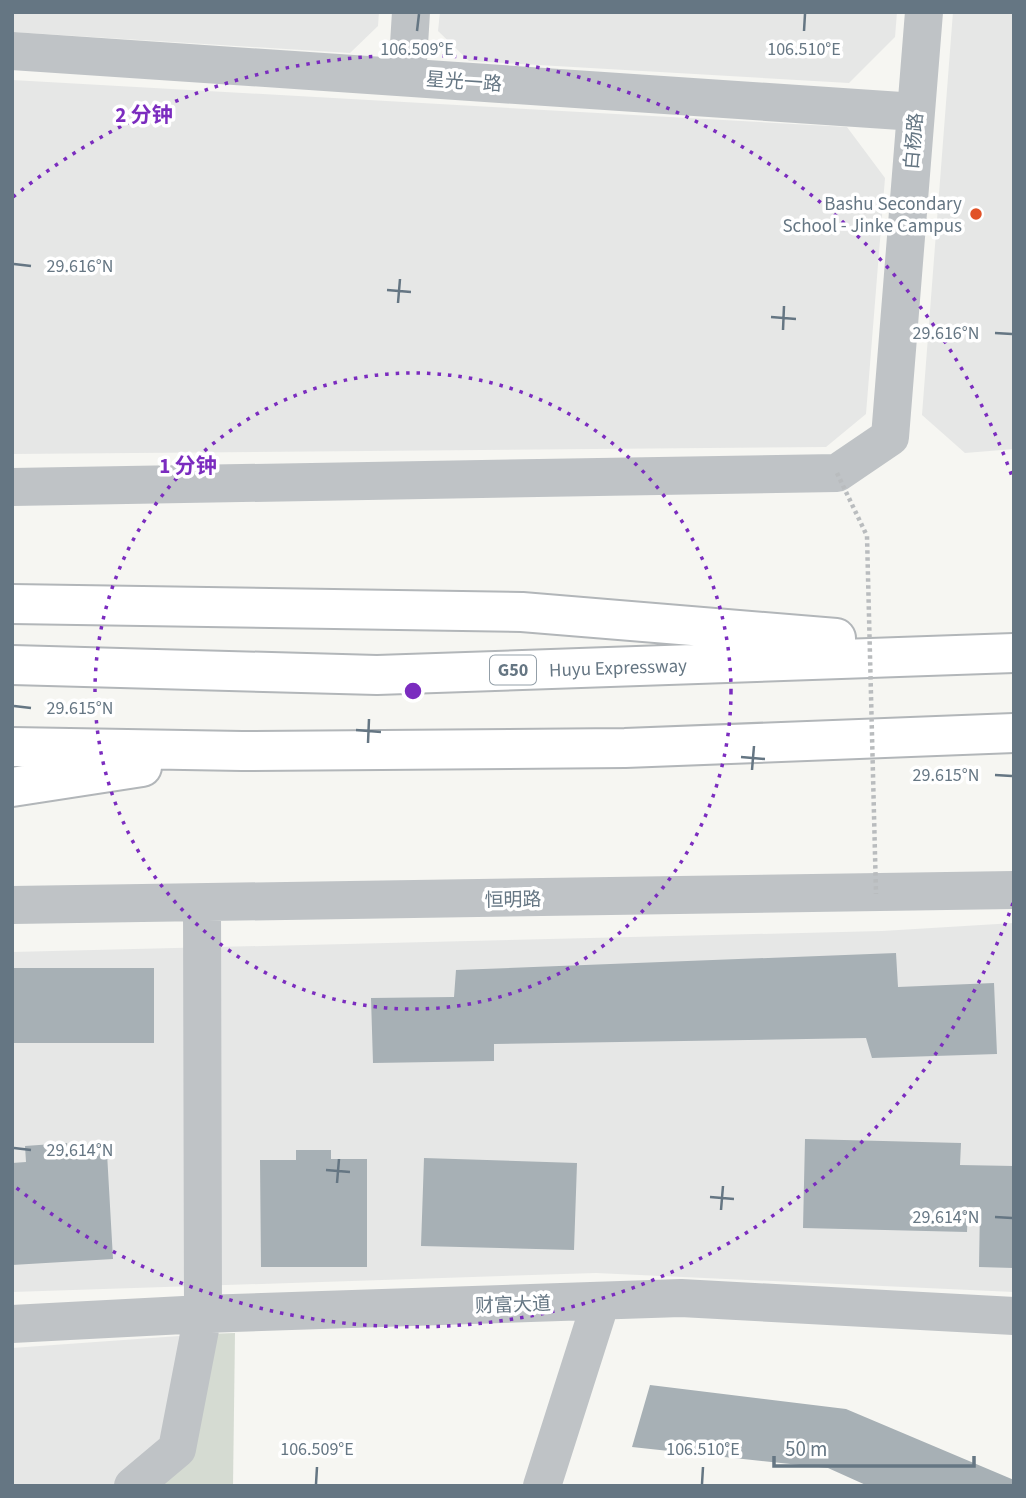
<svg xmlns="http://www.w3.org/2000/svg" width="1026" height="1498" viewBox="0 0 1026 1498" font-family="'Source Sans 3','Noto Sans SC',sans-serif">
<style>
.built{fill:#e6e7e6}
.green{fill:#d5dbd2}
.building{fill:#a7b0b5}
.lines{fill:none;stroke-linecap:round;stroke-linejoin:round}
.highway-casing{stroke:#b2b6b9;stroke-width:42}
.minor{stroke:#bfc3c6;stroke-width:38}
.highway{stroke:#fff;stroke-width:38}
.path-bridge{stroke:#b9bcbe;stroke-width:4.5;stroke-dasharray:3.5 3.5;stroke-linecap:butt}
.ticks{fill:none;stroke:#657683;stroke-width:2.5}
.ring{fill:none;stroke:#7b2cbf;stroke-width:3.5;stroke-dasharray:3.5 7}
.poi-dot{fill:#e15227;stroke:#fff;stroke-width:2.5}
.labels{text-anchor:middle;stroke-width:7;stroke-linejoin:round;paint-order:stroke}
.shield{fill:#fff;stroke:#939fa8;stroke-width:2}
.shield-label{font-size:18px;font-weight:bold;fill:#657683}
.street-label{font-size:19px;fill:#657683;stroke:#fff}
.poi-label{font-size:19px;fill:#657683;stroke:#fff;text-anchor:end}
.ticks-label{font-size:18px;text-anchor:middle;fill:#657683;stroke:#fff;stroke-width:7;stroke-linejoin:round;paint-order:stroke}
.centre{fill:#7b2cbf;stroke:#fff;stroke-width:3.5}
.ring-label{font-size:21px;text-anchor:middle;font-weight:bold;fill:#7b2cbf;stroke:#fff;stroke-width:7;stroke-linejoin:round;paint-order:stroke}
</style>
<rect width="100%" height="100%" fill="#f6f6f2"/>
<path class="built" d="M12,12H379L378,26L350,53L12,32Z
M440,12H897L895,37L849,83L469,61L438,31Z
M953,12H1014V449L965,453L922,415Z
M12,80L847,127L885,178L866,414L826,447L12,454Z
M1014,923V1292L596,1273L12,1292V952L882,931Z
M207,1334L144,1486H12V1348Z"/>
<path class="green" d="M235,1333L233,1486H144L207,1334Z"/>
<path class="building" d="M896,953L898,987L994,983L997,1054L872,1058L866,1038L494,1044V1061L373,1063L371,998L454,997L456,970Z
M12,968H154V1043H12Z
M805,1139L961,1143L960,1165L1014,1166V1268L979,1267L980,1207H968L967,1232L803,1228Z
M67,1143L68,1155L107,1153L113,1259L12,1265V1163L26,1162L25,1146Z
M296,1150H331V1159H367V1267H261L260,1160H296Z
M424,1158L577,1163L574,1250L421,1246Z
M650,1385L846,1409L1014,1480V1486H868L828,1468L632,1447Z"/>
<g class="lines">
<defs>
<path id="highway" d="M12,604L522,612L836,638
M12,665L377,675L1014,653
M12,747L242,751L625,748L1014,733
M12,787L142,767"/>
</defs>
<use href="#highway" class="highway-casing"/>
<path class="minor" d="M12,51L916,112
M407,77L411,12
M12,487L837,473L890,437L924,12
M12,905L1014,890
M12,1324L203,1314L681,1298L1014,1316
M133,1486L177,1449L203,1314L202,904
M542,1486L601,1301"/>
<use href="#highway" class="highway"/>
<path class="path-bridge" d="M837,473L867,536L876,894"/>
</g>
<path class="ticks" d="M417,31L419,14M804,31L805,14M14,264L31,266M387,290L411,292M398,303L400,279M771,317L796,319M783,330L784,306M995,333L1012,334M14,706L31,708M356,730L381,732M368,743L369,719M741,757L765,759M752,770L754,746M995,775L1012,776M14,1148L31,1150M326,1170L350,1172M337,1183L339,1159M710,1197L734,1199M721,1210L723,1186M995,1217L1012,1218M316,1484L317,1467M702,1484L703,1467"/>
<g class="ring">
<circle cx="413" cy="691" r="318"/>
<path d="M1013 903A636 636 0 0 1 13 1185M13 197A636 636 0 0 1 1013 479"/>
</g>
<circle class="poi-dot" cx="976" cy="214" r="7"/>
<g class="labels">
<rect class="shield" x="490" y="655.5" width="46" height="29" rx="5"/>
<g class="shield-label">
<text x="513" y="676">G50</text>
</g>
<g class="street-label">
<text transform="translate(464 81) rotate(4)" y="7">星光一路</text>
<text transform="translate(913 141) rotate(-85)" y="7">白杨路</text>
<text transform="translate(618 667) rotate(-2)" y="7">Huyu Expressway</text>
<text transform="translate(513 899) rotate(-1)" y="7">恒明路</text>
<text transform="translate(513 1304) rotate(-2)" y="7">财富大道</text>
</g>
<g class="poi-label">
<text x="962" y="210">Bashu Secondary<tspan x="962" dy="22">School - Jinke Campus</tspan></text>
</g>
</g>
<g class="ticks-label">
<text x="417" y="55">106.509°E</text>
<text x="804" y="55">106.510°E</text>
<text x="80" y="272">29.616°N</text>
<text x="946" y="339">29.616°N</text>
<text x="80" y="714">29.615°N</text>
<text x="946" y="781">29.615°N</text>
<text x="80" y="1156">29.614°N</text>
<text x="946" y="1223">29.614°N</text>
<text x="317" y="1455">106.509°E</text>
<text x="703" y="1455">106.510°E</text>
</g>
<circle cx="413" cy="691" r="10" class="centre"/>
<g class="ring-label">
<text x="144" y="122">2 分钟</text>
<text x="188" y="473">1 分钟</text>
</g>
<rect width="1026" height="1498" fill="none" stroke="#657683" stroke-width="28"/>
<path d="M774 1456v10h200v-10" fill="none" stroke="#657683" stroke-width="3.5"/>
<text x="785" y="1456" font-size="21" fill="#657683" stroke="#ffffff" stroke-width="5" paint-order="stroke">50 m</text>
</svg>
